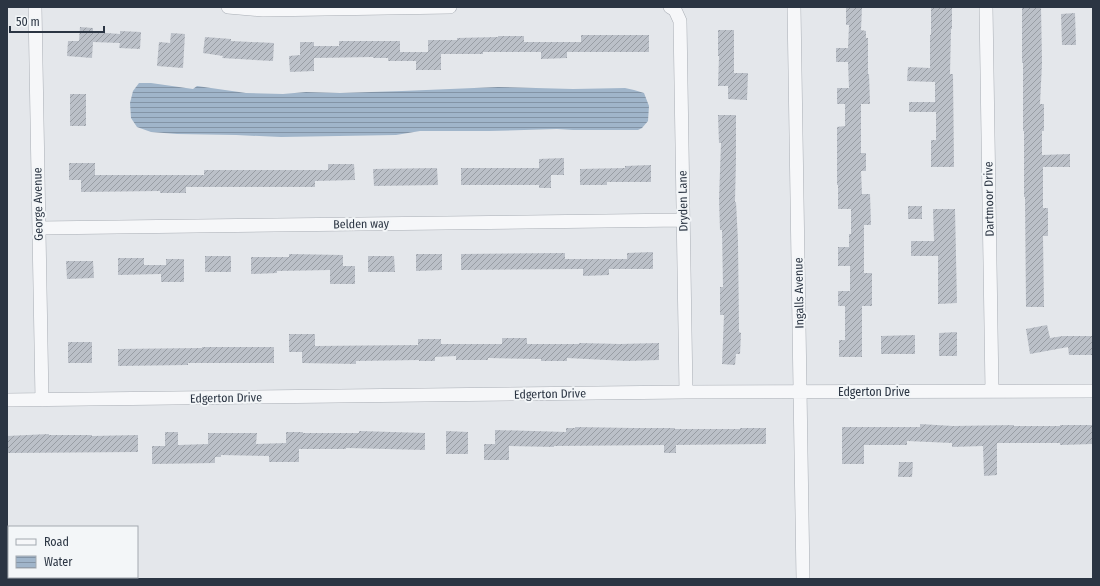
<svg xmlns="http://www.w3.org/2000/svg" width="1100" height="586" viewBox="0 0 1100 586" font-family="'Fira Sans Condensed',sans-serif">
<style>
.water{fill:url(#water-rules)}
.building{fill:url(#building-hatch)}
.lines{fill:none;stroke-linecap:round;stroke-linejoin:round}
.minor-casing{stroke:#a9aeb5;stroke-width:14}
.minor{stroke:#f6f7f9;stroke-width:13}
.labels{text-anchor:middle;stroke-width:4;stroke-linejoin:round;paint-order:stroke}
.street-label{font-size:12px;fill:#2b3543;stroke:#f3f6f8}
</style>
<defs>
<pattern id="water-rules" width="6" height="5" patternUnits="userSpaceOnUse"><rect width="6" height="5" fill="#a0b5ca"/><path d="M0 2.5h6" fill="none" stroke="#8394a6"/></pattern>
<pattern id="building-hatch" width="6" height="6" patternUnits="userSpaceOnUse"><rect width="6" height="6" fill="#bbc0c8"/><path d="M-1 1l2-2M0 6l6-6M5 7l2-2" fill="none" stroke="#989da4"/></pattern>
</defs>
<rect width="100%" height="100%" fill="#e4e7eb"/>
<path class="water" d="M139,83H151L193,89L197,86L246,93L283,94L306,92L340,93L402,91L498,87L573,89L625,88L634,90L644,93L649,106L648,121L642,128L638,130H573L557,129L489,131H420L396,135L281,137L236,135L177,134L151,132L137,127L131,118L130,103L133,91Z"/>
<path class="building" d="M846,7H862L861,30L866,31V38H868V74H869L870,104H861V153H866V171H861L862,194H870L871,225H864V273H872V306H862V357H839V340H845V306H838V291H850V266H838V247H849V234H851V209H838V185H837V127L845,126V104H837V88H849L848,62H836V48H848L849,25H846Z
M931,7H952V29H951L950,74H953L954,167H931V140H936V112H909V102H935V82L907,81L908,67L930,68V35H931Z
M1022,7H1041L1042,63L1040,104H1044V131H1042V155L1070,154V167H1043V208H1048V236H1043L1044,307H1026L1025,197H1024V131H1023V63H1022Z
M1075,13L1076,45H1062L1061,14Z
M80,27L93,28V32L120,34V31L141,32L140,49L119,48L120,43L93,42L92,58L67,56L68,41H79Z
M718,30H734V73H748L747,100L728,99V86H718L719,56H718Z
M171,33L185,34L183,68L157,66L159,42L170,43Z
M581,35H649V52H567V58L541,59V52H483V54H441V70H416V61H388V58H373V57L314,58V71L290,72L289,56L300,55V42H314V46H339V41H400V52H428V40H457V38L498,37V36H524V42H581Z
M205,37L231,39V41L274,43L273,61L222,58L223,56L203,53Z
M70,94H86V126H70Z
M718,115H736V159L735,202H736L738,241L739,332L741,333L740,354H736L735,365L722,364L724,315H720V287H723L722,230H720L719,199L721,143H719Z
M564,158V175H551V188H539V185H461V168H539V159Z
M69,163H95V175H204V170H328V164H354L355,180L315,181V187H186V193H160V191L81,192V180H69Z
M651,165V182H607V185H580V169L625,168V166Z
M437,168L438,185L374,186L373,169Z
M908,206H922V219H908Z
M933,209H955L957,303L938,304V256H911V241H934Z
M653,252V269H609V275L583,276V269L461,270V254L565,253V259H627V253Z
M289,254L343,255V266H355V284H330V270L277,271V273L251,274V257H289Z
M416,254H442V270L416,271Z
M205,256H231V272H205Z
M368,256H394L395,272H368Z
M118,258H144V265H166V259H184V282H161V274L118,275Z
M66,261H93L94,278L67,279Z
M1047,325L1050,338L1063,336H1093V355H1069L1068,347L1030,354L1026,329Z
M957,332V356H939V333Z
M289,334H315V346L418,345V339H441V344H502V338H527V344H579V343L620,344L659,343V360L627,361L567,358V361H541V359L488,358V360H456V356L435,357V361H419V360L356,361V364L302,363V352H289Z
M915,335V354H881V336Z
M68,342H92V363H68Z
M202,347H274V363H188V365L118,366V349L202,348Z
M920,424L953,426L1014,425V426H1060V425H1093V444L1060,445V443H997V475L984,476L983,446L952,447V443L907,441V445H864V464H842V427H920Z
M575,427L633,428H675V429H740V428H766V444L676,445V453H664V445L554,446V447L509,446V460H484V444H495V430L566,432V428H575Z
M359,431L425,433V450L346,448V449H299V462H269V456L221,455V457H215V463L152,464V446H165V432H178V445L208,444V433H257L256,444L286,443V432H303V433H359Z
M446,431L468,432V454H446Z
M49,434V435H92V436L138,435V452L7,453V436Z
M899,462H913L912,477H898Z"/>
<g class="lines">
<defs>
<path id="minor" d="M35,7L42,400
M228,7L263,10L450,7
M670,7L675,10L680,21L686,392
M794,7L803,579
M986,7L992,391
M39,228L683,220
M7,400L686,392L1093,391"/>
</defs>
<use href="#minor" class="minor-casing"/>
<use href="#minor" class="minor"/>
</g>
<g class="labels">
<g class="street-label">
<text transform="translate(989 199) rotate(-91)" y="4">Dartmoor Drive</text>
<text transform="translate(683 201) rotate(-91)" y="4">Dryden Lane</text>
<text transform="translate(38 204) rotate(-91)" y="4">George Avenue</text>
<text transform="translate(361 224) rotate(-1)" y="4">Belden way</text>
<text transform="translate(799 293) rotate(-91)" y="4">Ingalls Avenue</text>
<text x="874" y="396">Edgerton Drive</text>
<text transform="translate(550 394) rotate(-1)" y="4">Edgerton Drive</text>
<text transform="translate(226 398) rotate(-1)" y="4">Edgerton Drive</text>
</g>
</g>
<rect width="1100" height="586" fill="none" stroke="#2b3543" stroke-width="16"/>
<rect x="8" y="526" width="130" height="52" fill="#f3f6f8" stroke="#a3a9b0"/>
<rect x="16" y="539" width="20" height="6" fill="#f6f7f9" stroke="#a3a9b0"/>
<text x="44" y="546" font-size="12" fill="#2b3543">Road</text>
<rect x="16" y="556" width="20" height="12" fill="url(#water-rules)" stroke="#a3a9b0"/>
<text x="44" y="566" font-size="12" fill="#2b3543">Water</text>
<path d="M10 26v6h94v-6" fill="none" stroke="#2b3543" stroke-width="2"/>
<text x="16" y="26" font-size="12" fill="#2b3543" stroke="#f3f6f8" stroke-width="3" paint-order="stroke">50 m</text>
</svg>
